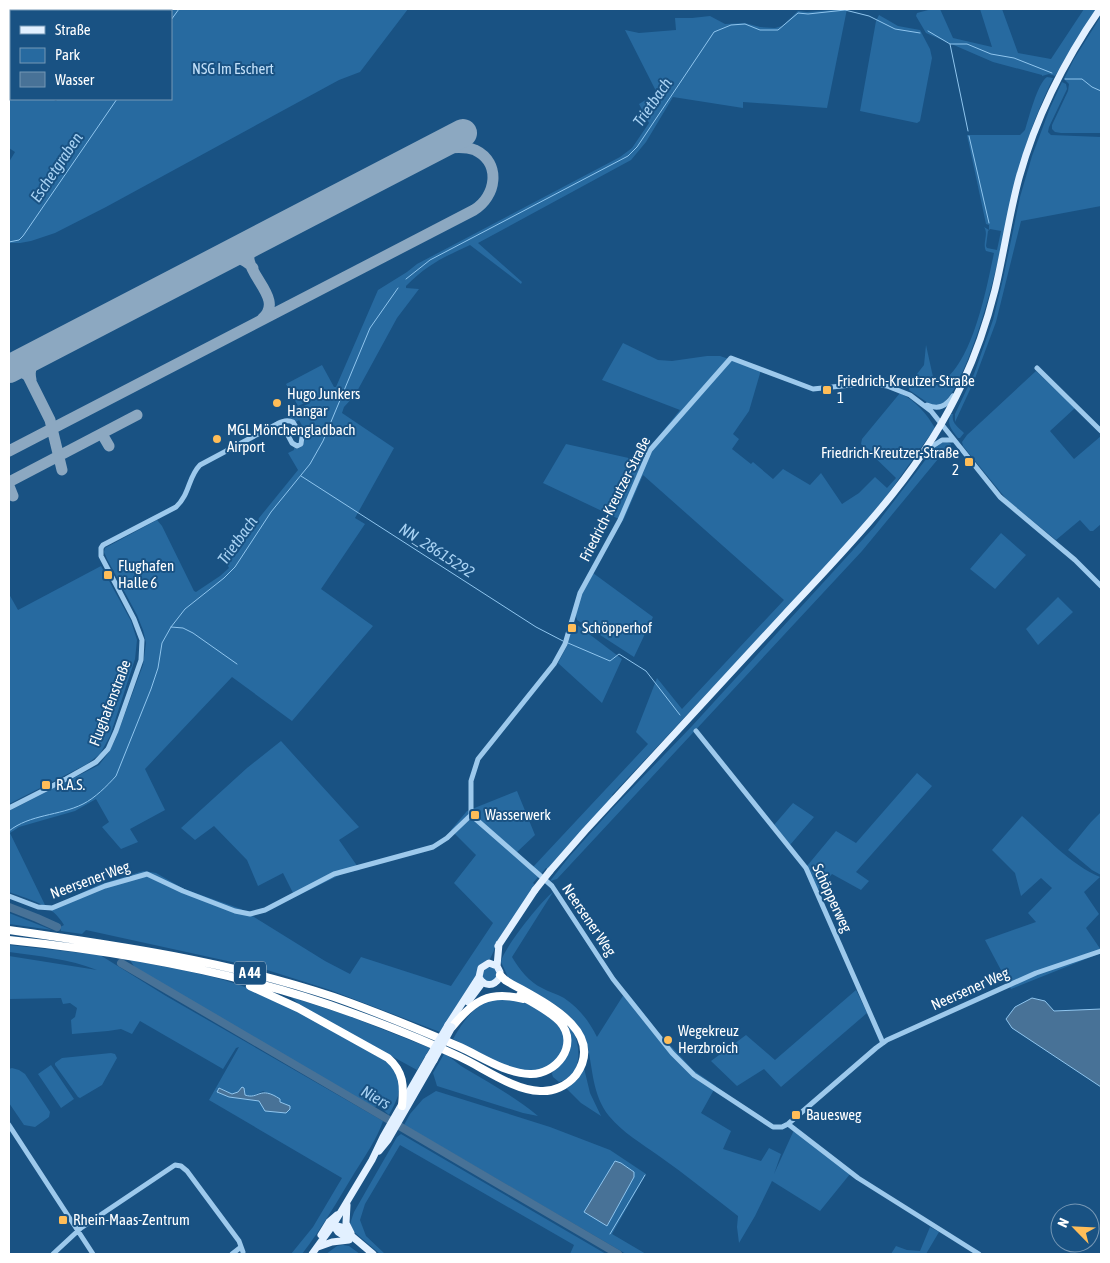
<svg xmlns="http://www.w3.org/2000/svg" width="1110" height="1263" viewBox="0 0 1110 1263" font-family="'Asap Condensed',sans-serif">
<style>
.green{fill:#276aa0;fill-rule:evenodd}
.water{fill:#487297;stroke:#8fc5ee}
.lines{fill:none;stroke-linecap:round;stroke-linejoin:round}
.stream{stroke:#8fc5ee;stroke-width:1}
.river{stroke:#487297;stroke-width:8}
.taxiway{stroke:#8ca8c1;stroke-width:11}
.runway{stroke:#8ca8c1;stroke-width:28}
.minor{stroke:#9dc9ec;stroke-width:5}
.major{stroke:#e2f0ff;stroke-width:7}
.highway{stroke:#fff;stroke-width:8}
.major-bridge{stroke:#e2f0ff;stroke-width:7}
.poi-dot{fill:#ffbd58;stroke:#195283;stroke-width:2}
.labels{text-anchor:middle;stroke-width:4;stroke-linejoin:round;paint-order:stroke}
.shield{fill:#195283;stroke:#bacbda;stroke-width:1}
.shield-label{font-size:14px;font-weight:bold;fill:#fff}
.park-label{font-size:15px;fill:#c2e0f9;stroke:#195283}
.poi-label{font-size:15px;fill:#fff;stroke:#195283;text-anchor:start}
.street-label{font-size:15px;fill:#fff;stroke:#195283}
.water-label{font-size:16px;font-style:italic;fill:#a8d2f3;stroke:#195283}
</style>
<rect width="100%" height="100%" fill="#195283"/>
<path class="green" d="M19,9H408L360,72L339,80L106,207L55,233L31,241L20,243H9V162L15,152L9,148V69L11,71V99H52L56,101L58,99H171V11H23Z
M847,9L827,108L743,102V108L673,97L646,142L631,160L478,243L522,282L521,284L470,245C442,258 428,264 406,286V288L419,289L397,318L355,395L344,407L342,413L394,448L355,518L365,524L321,589L373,626L292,721L232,677L145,769L165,810L130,829L138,842L121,849L102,827L109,822L96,799L75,811L19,827L10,833L45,905L54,906L98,885L140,872L144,871L156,873L184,889L241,909L325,961L350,974L361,957L451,986L493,923L454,883L476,855L451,830L467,811L517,791L535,835L516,853L533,867L648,744L636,732L657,678L682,709L784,600L643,475L623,521L543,483L566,444L642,461L650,447L680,410L602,380L623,343L658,360L672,361L707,356H720L761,370L749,411L733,434L739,439L732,449L751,464L753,462L773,479L783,469L810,485L821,473L842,504L859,493L875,477L887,488L896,478L861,444L862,439L900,393C916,401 926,413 935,428L871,518L612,795L613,796L548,869L546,868L533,883L535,885L497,944L490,959L440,1032L330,990L264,969L86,930L82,934L61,931L60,927L64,925C52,904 30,900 9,892V811L99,765L109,752L116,738L143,665L146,643L143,630L137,615L107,559L104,552L105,548L157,520L162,526L194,591L196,592L220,576L229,568L227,564L239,551L259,518L298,470L288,453L294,450V448L297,449C303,447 305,443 304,437L307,435L299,420L296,422L289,418L287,414L310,403L309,401L298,406L286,384L322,365L334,387H336L378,290L407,272L417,264L620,157L632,148L649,123L639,104L657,93L625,30L639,33L676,30L675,18H692L710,16L725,24L745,23L760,27L775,28L782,26L798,11L807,12Z
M932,9H940L953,38L992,47L980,9H1002L1018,53L1051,59L1084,9H1096L1055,76L1049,74L1042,76V75L993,62L926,33L916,16L917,13Z
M879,15L898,26L920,30L930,49L932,58L920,121L917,123L860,111L876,21Z
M1101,16V133H1061L1055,132L1052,129V125L1068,91L1069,84L1064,79L1074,59Z
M1047,77L1053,78C1040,106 1028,134 1021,164C1004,230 993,296 968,359C961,375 954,395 941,405H931L909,390L910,383L924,365L926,345L935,386C972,370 986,290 994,253L986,251C982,243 989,234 984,227L989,230V225L986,224L967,135H1020L1025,130C1029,118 1037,84 1047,77ZM990,229L1001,231L997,250L987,248L986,246L988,231Z
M1062,82L1066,84L1067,89L1049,127L1048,132L1051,135L1101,137V206L1021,221L996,322L974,381L955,422V414L974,374L993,320L1003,279L1020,197L1032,156L1050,108Z
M1036,371L1075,408L1050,431L1074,459L1101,436V524L1093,531H1090L1080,520L1056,540L1007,500L963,446L962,442L967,435Z
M951,414H953C951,423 958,427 964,433L960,438H958C952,430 946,424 951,414Z
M947,442L951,444L950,448L938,459L862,551L557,879L550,881L569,857L611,810L692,726L875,526L936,446L940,443Z
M1001,533L1026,555L995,589L970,569Z
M101,566L131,621L137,640L135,659L110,736L100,754L87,764L9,804V594L18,610Z
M593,573L653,617L634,657L577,620C572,606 586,586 593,573Z
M1058,597L1073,612L1038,645L1026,629Z
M576,624L622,659L602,703L558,663L567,646L573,625Z
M281,741L359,827L339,840L360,870L344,873L295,897L283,873L258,886L247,860L214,826L195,840L181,828L247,768Z
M917,773L932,786L856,872L869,881L861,890L832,874L818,890L807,866L836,831L856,843Z
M793,803L814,817L790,845L774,825Z
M1101,812V875L1092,870L1068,850L1091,822Z
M1022,816C1046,837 1071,865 1100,877L1084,892L1099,914L1086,928L1101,950V953L1011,989L985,940L1036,922L1028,913L1052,888L1041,878L1021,896L1015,873L992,850Z
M553,892L512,957C519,969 529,982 542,988C549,992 557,994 564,998C579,1008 589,1021 597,1037L626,991L659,1033L693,1070L716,1086L701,1113L731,1131L723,1149L761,1161L769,1148L781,1154L774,1174L794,1130L850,1174L820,1211L772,1181L755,1216L739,1243L737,1227L738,1216C712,1196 686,1175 659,1156C641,1143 623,1133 609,1116C592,1095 593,1068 587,1044C577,1009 535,994 506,978L507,975L501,962C503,949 542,900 553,892Z
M9,913L52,930L9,924Z
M9,945L100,955L166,996L383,1121C377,1139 365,1156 355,1172C338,1200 322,1228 302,1254H291L313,1227L342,1178L209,1100L239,1047L236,1048L223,1069L140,1021L132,1034L121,1029L108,1031L72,1034L71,1020L75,1017L77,1008L70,1003L63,1004L61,998L9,999V956L97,970C69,959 39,956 9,952ZM220,1088L232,1094L243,1092L245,1095L250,1097L263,1091L276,1097L280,1102L286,1104L290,1109L286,1113L259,1101L229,1097Z
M130,960C174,969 221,975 262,994C306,1013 347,1039 389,1063C406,1083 400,1094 389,1115L378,1105L375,1107L369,1106L164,986L135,968Z
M492,966L498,972L496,980L488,982L482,977L485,968Z
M856,990L867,1013L781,1087L764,1069L737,1086L711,1061L746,1035L775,1060Z
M291,997L349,1016L430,1048L417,1070L302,1007Z
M490,999C499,999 509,998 517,1000C540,1006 580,1031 558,1058C552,1065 545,1071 535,1072C514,1074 473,1049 453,1039C464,1020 471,1010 490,999Z
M571,1026C581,1044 584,1075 559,1082L553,1077L552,1074L553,1070L561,1063L568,1028Z
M111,1053L115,1054L117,1058L102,1085L80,1098L78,1097L55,1065V1063L62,1058Z
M444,1054C453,1058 458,1065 466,1069C491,1084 517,1098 538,1116L523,1113L437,1086L433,1073Z
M51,1065L74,1099L61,1108L38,1074Z
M12,1068L19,1070L25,1074L50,1112L49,1117L35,1127L24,1125L9,1103V1069Z
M584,1068L590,1093L601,1116L581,1103L566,1088L577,1080Z
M436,1091L550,1127L610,1150L646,1174L612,1234L646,1254H626L404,1125L410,1114L423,1099Z
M401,1134L606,1254H570L574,1245L400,1145L365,1204L360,1220L366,1236L385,1254H380L353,1231L350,1224L354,1212L397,1137Z
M930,1227L939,1232L926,1254H891L896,1246L907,1250L920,1251Z
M343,1245L349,1246L360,1254H326L337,1246Z"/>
<path class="water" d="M1032,998L1045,1001L1054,1011L1101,1009V1087L1012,1028L1006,1019L1015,1007Z
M242,1087L244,1088L245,1095C259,1100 259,1085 280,1099V1102L290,1106V1109L286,1113L265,1111L259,1101L229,1097L217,1092L219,1088L232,1094L238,1092Z
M615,1161L621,1163L634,1172V1177L607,1226L584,1212Z"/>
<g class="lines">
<path class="stream" d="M9,12V11
M171,20L179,9
M928,31L950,44H967L991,54L1014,58L1052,73
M950,44L968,131
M1065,79H1082L1092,87L1101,91
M969,136L989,223
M9,242L19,240L23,236L117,99
M406,279L430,260L628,156L637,147L714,32L731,25L745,24L760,30H778L798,13L808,14L845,10L869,16L895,29L920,33
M301,476L536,627L563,641
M171,627L183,628L193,633L237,664
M568,643L610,661L619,654L646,671L680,715
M9,831C30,814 59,816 83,804C95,798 107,786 116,776L151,689L158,668L162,643L171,627L185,609L224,578L235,567L271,512L310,464L323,441L370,328L398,288
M610,1234L645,1175"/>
<path class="river" d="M9,907L37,918L57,927
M121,963L618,1254"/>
<path class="taxiway" d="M257,240C227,266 290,295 262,319
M218,260C232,256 243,256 253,268
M9,369H18L28,376L50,420L62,470
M31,380C28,366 34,358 46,350
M102,434L109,446
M9,451L474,210C496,197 502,163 475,150C460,144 439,149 424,153
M9,482L137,415
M9,486L13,496"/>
<path class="runway" d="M9,369L463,133"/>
<path class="minor" d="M1037,368L1101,431
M927,405C939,410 946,406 953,396
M928,449L942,440H954
M696,731L806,868L883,1043
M9,808L66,779L96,762L108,749L116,731L141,660L142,640L134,619L101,556V548L103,545L176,507C190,494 188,477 200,465L277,424C282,421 287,419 293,422L302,437L301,444L297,446L292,443L281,422
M471,815V781L478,759L554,664L565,644L580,593L620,520L650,450L731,358L813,389L870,383L887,386L910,395L931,411L1000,497L1075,560L1101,586
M471,815L552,886L613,979L672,1053L694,1075L773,1127H782L788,1124L876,1048L887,1040L1036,973L1101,951
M9,896L38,907L52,908L105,886L147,874L183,891L235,911L250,914L265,910L334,874L433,847L447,838L471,815
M788,1124L858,1178L979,1254
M9,1125L93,1254
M53,1254L81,1228L175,1165L181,1166L187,1171L239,1241L243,1252
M232,1254L241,1247"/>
<path class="major" d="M550,871L585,831C651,759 717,687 784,615C850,544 921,474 962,384C976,354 987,322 995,290C1004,253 1009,215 1019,178C1036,117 1064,61 1100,9
M498,946L535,890
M497,966L489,963L481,968L479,977C484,987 494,987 500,977V972L497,966L499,944
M468,1002L483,982
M448,1025L479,977
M379,1151L388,1140L434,1060
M347,1205L346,1223L351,1233
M333,1225L341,1227L373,1254
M333,1225L338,1232L349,1239
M321,1235L329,1222L337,1215
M318,1247L332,1242L349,1240
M312,1254L333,1225L372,1160L383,1137L429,1057"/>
<path class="highway" d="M9,930C121,946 226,961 334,997C377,1012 418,1029 460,1047C482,1057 505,1073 530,1074C556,1075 580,1045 560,1022C550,1011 533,1003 520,995
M9,940C126,952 244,973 355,1014C391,1027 426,1041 460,1057C484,1068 513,1090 540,1091C553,1092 567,1086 576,1075C609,1028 534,998 505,980L500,975
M250,986L298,1008L388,1058C404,1072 404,1086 402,1106
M452,1027C473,1001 489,990 523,999"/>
<path class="major-bridge" d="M535,890L550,871
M429,1057L448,1025
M434,1060L452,1027"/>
</g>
<g class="poi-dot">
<rect x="822" y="385" width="10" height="10" rx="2.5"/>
<circle cx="277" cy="403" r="5"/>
<circle cx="217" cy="439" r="5"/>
<rect x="964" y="457" width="10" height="10" rx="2.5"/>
<rect x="103" y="570" width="10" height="10" rx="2.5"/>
<rect x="567" y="623" width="10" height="10" rx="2.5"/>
<rect x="41" y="780" width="10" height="10" rx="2.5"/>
<rect x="470" y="810" width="10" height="10" rx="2.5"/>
<circle cx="668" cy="1040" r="5"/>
<rect x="791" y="1110" width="10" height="10" rx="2.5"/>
<rect x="58" y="1215" width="10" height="10" rx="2.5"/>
</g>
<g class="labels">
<rect class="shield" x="234" y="961.5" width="32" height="23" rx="4"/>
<g class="shield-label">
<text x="250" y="978">A 44</text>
</g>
<g class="park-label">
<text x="233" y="74">NSG Im Eschert</text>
</g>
<g class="poi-label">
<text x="837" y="386">Friedrich-Kreutzer-Straße<tspan x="837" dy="17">1</tspan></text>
<text x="287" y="399">Hugo Junkers<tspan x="287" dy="17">Hangar</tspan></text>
<text x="227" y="435">MGL Mönchengladbach<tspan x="227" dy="17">Airport</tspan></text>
<text x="959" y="458" text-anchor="end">Friedrich-Kreutzer-Straße<tspan x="959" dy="17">2</tspan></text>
<text x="118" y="571">Flughafen<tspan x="118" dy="17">Halle 6</tspan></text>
<text x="582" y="633">Schöpperhof</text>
<text x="56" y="790">R.A.S.</text>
<text x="485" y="820">Wasserwerk</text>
<text x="678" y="1036">Wegekreuz<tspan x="678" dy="17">Herzbroich</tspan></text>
<text x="806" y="1120">Bauesweg</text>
<text x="73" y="1225">Rhein-Maas-Zentrum</text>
</g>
<g class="street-label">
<text transform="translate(615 499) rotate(-63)" y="5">Friedrich-Kreutzer-Straße</text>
<text transform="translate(110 703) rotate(-69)" y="5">Flughafenstraße</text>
<text transform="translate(90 880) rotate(-20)" y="5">Neersener Weg</text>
<text transform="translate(832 898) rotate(65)" y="5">Schöpperweg</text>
<text transform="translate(589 920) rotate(56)" y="5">Neersener Weg</text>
<text transform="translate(970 989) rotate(-24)" y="5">Neersener Weg</text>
</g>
<g class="water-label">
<text transform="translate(652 102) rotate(-55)" y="6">Trietbach</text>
<text transform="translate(56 167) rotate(-56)" y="6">Eschetgraben</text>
<text transform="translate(237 540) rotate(-54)" y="6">Trietbach</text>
<text transform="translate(437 550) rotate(33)" y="6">NN_28615292</text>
<text transform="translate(376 1097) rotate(30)" y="6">Niers</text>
</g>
</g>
<rect width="1110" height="1263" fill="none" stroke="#ffffff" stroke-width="20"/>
<rect x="10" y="10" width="162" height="90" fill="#195283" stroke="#7597b5"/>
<rect x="20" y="26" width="25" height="8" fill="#e2f0ff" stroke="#7597b5"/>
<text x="55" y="35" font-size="15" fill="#ffffff">Straße</text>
<rect x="20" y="48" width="25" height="15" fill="#276aa0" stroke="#7597b5"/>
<text x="55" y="60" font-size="15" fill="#ffffff">Park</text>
<rect x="20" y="72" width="25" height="15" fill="#487297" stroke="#7597b5"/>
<text x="55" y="85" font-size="15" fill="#ffffff">Wasser</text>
<g transform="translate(1075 1228) rotate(294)"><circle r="24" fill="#195283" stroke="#7597b5"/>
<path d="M0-4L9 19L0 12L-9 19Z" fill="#ffbd58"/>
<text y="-8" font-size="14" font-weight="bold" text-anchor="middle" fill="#ffffff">N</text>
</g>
</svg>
